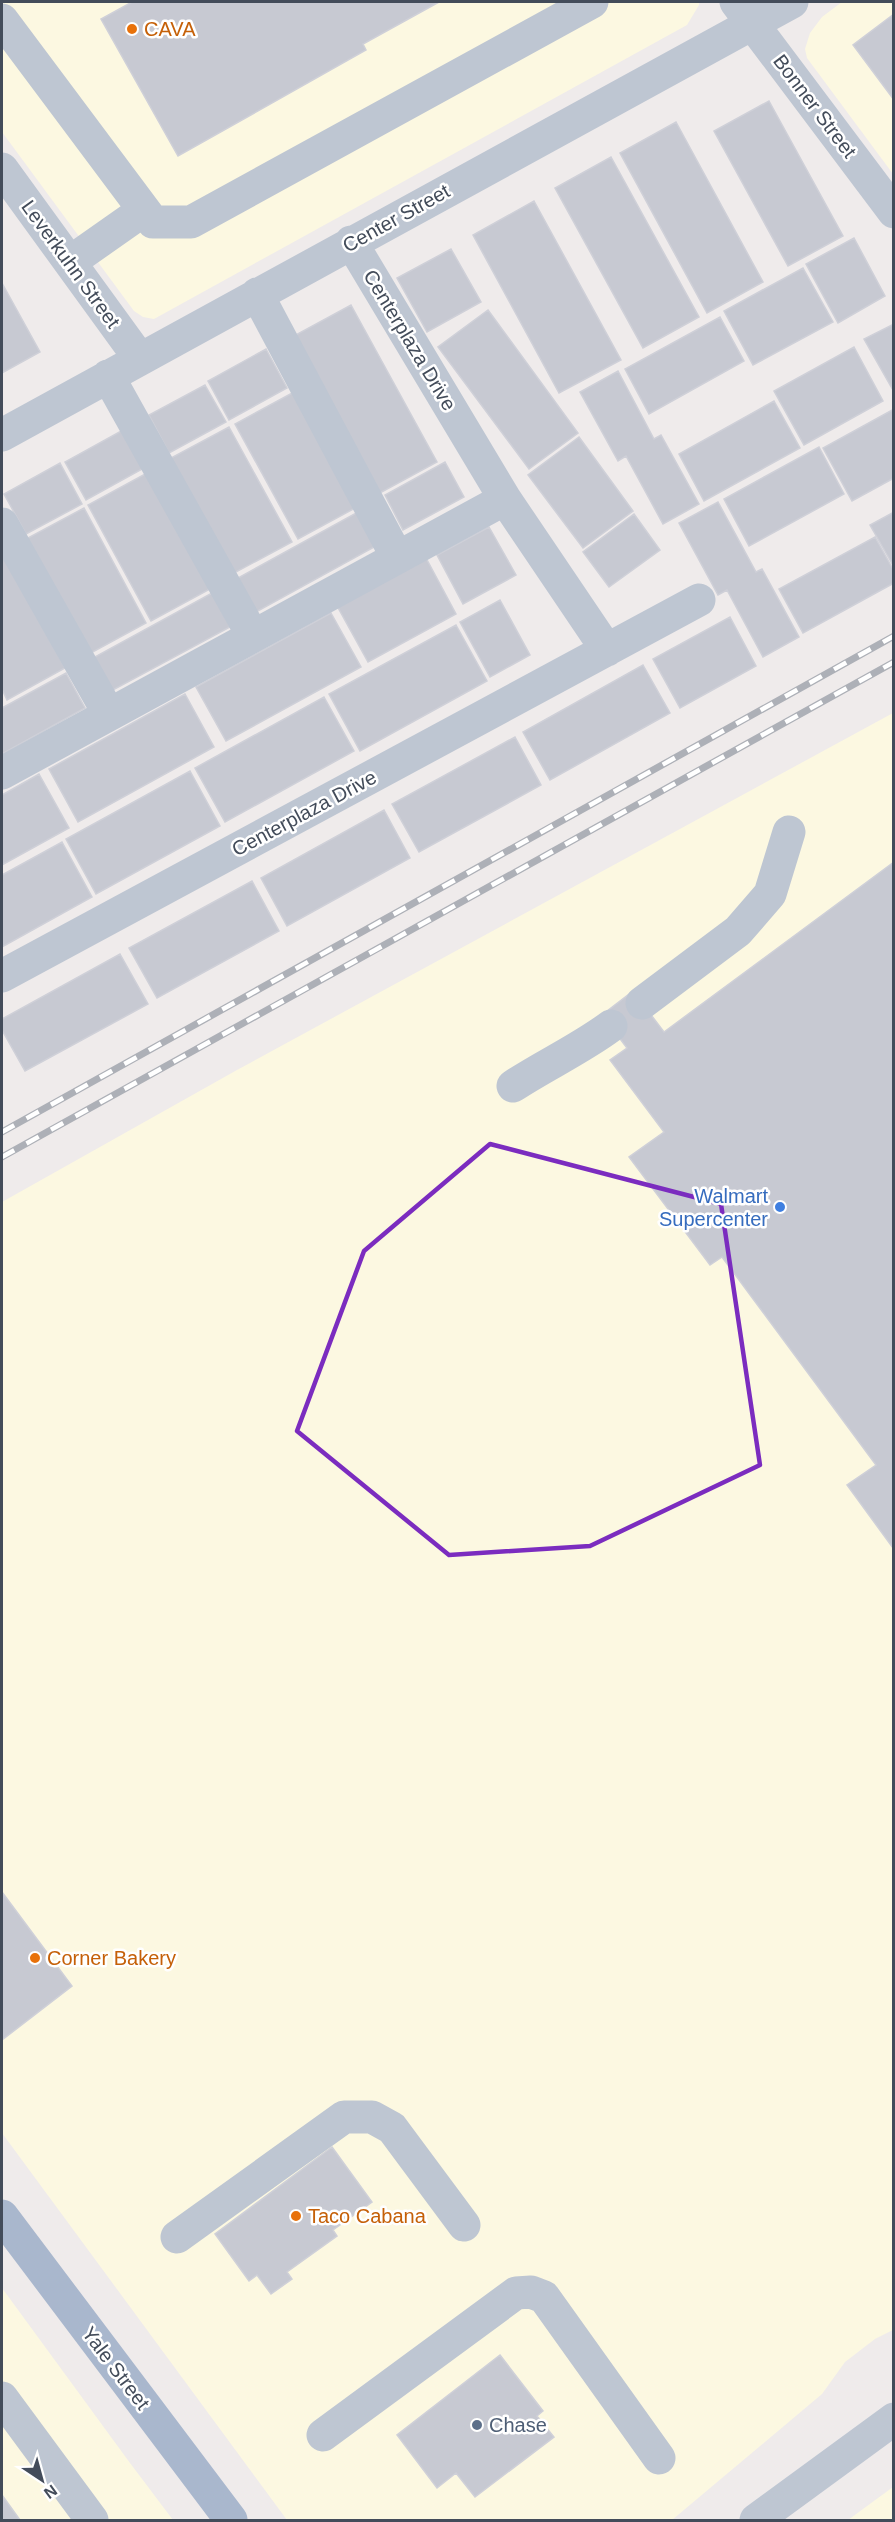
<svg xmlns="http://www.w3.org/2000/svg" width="895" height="2522" viewBox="0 0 895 2522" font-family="Helvetica,sans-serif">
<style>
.commercial{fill:#fcf8e1}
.building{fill:#c7c9d2;stroke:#cfd0d8;stroke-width:1.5}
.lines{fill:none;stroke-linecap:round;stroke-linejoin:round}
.minor{stroke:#bec6d2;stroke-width:33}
.major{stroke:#a9b7cd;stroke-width:33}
.rail-casing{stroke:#adb0b7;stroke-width:7}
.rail{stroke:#fff;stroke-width:4.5;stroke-dasharray:14;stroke-linecap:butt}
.marked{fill:none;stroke:#7b2cbf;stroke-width:4.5;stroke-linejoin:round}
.food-dot{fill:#e8710a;stroke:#fff;stroke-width:2}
.shop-dot{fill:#3f7fe0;stroke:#fff;stroke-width:2}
.service-dot{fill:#5c6f8a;stroke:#fff;stroke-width:2}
.labels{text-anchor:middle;stroke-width:5;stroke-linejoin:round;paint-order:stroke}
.food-label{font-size:20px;fill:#c56008;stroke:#fff;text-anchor:start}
.street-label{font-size:20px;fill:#434c5a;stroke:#fff}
.shop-label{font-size:20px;fill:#366cbe;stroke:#fff;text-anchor:end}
.service-label{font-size:20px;fill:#4e5e75;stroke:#fff;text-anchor:start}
</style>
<rect width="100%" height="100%" fill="#efebeb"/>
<path class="commercial" d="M2,2H699V5L687,25L154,319L143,317L134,311L2,132Z
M842,2H893V174L807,58L805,49L810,33L822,17Z
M893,713V2330L875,2339L845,2362L822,2394L672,2520H287L2,2133V1202L237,1070Z
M2,2288L130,2463L173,2520H2Z
M893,2487V2520H848Z"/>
<path class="building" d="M132,2H439L363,44L366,50L178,156L101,19Z
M894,14V100L853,45Z
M769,101L843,236L788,266L714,131Z
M676,122L763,282L707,313L620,153Z
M611,157L699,317L643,348L555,188Z
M534,201L621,360L559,393L473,235Z
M854,238L885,296L838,323L806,264Z
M451,249L481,302L427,332L397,278Z
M803,268L833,322L753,365L724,311Z
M2,283L40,352L2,373Z
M351,305L437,462L378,494L292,337Z
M488,310L578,433L529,469L438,347Z
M720,317L744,361L649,414L625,369Z
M894,324V392L864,339Z
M854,347L883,401L804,445L774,391Z
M266,349L287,388L229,420L208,381Z
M618,371L654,439L661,435L699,504L663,524L626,456L618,461L580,392Z
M205,385L226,422L169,453L149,415Z
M294,392L357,507L298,539L235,424Z
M774,401L800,448L704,501L679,454Z
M894,409V478L852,501L823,448Z
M229,427L292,542L234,573L171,458Z
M123,430L144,468L86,500L65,462Z
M579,437L633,511L583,548L528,475Z
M819,447L844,494L749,546L724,499Z
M445,462L464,497L403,530L385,495Z
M60,463L82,504L26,534L4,494Z
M147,473L210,589L151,621L88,505Z
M718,502L756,572L762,569L799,637L763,657L727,590L718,595L679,523Z
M84,508L146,623L89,654L26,539Z
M358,512L376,546L256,612L238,578Z
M894,512V567L870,525Z
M634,514L660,550L609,587L583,552Z
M489,527L516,575L463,604L437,555Z
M875,537L894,571V583L803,633L779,589Z
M2,553L65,668L7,700L2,689Z
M425,556L456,614L368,662L336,604Z
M212,593L230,627L111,691L93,658Z
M500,600L530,655L490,677L460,622Z
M331,613L361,667L226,741L196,687Z
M730,617L756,666L680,708L653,659Z
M456,625L487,681L360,751L329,694Z
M643,665L670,713L550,780L523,732Z
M66,673L85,708L2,754V708Z
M185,694L214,747L78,822L49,769Z
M324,697L354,751L225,822L195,768Z
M515,737L541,785L419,852L392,804Z
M190,771L220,826L96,894L66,839Z
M39,774L69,828L2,865V795Z
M384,810L410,858L287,926L261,878Z
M62,842L92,897L2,947V875Z
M894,862L893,1548L847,1485L876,1465L722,1257L710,1265L629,1157L664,1132L610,1060L627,1048L602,1015L633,991L664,1032Z
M252,881L279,931L157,998L129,948Z
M120,954L148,1004L25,1071L2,1030V1019Z
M2,1892L72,1986L2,2040Z
M332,2147L372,2202L333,2230L337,2236L287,2272L292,2279L271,2294L257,2275L249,2281L215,2234Z
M500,2355L543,2411L537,2416L554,2437L475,2497L456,2473L437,2488L397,2435Z
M2,2495L20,2520H2Z"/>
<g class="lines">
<path class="minor" d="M736,2L894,212
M2,20L153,222H191L592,2
M2,169L140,359
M351,242L505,499L607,650
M70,262L144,210
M257,294L397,557
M108,376L253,636
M2,435L792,2
M2,524L109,714
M2,773L505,499
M2,976L699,600
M642,1003L738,931L770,894L789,832
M513,1086C545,1065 580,1049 611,1026
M177,2237L344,2117H372L392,2128L464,2225
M2,2398L92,2520
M323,2435L516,2293L531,2292L544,2297L659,2458
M756,2520L894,2419"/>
<path class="major" d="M2,2216L231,2520"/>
<defs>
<path id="rail" d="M2,1132L894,636
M2,1157L894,662"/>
</defs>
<use href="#rail" class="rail-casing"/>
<use href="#rail" class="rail"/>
</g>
<path class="marked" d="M490,1144L721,1204L760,1465L590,1546L449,1555L297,1431L364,1251Z"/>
<g class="food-dot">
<circle cx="132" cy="29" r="6"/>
<circle cx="35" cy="1958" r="6"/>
<circle cx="296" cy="2216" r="6"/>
</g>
<circle class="shop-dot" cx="780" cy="1207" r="6"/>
<circle class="service-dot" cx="477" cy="2425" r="6"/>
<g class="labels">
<g class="food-label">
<text x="144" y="36">CAVA</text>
<text x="47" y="1965">Corner Bakery</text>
<text x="308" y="2223">Taco Cabana</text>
</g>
<g class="street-label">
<text transform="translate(815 106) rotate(53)" y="7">Bonner Street</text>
<text transform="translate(396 218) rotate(-29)" y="7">Center Street</text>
<text transform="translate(71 264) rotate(54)" y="7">Leverkuhn Street</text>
<text transform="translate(410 340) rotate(59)" y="7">Centerplaza Drive</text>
<text transform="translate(304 813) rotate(-28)" y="7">Centerplaza Drive</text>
<text transform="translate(116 2368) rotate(53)" y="7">Yale Street</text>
</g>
<g class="shop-label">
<text x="768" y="1203">Walmart<tspan x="768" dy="23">Supercenter</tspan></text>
</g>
<g class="service-label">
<text x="489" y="2432">Chase</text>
</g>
</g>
<rect width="895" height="2522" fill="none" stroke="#434c5a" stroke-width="6"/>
<g transform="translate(42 2480) rotate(144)" stroke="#ffffff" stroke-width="4.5" paint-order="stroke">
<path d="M0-4.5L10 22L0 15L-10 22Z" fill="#434c5a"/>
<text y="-9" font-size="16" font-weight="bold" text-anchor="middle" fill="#434c5a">N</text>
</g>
</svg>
